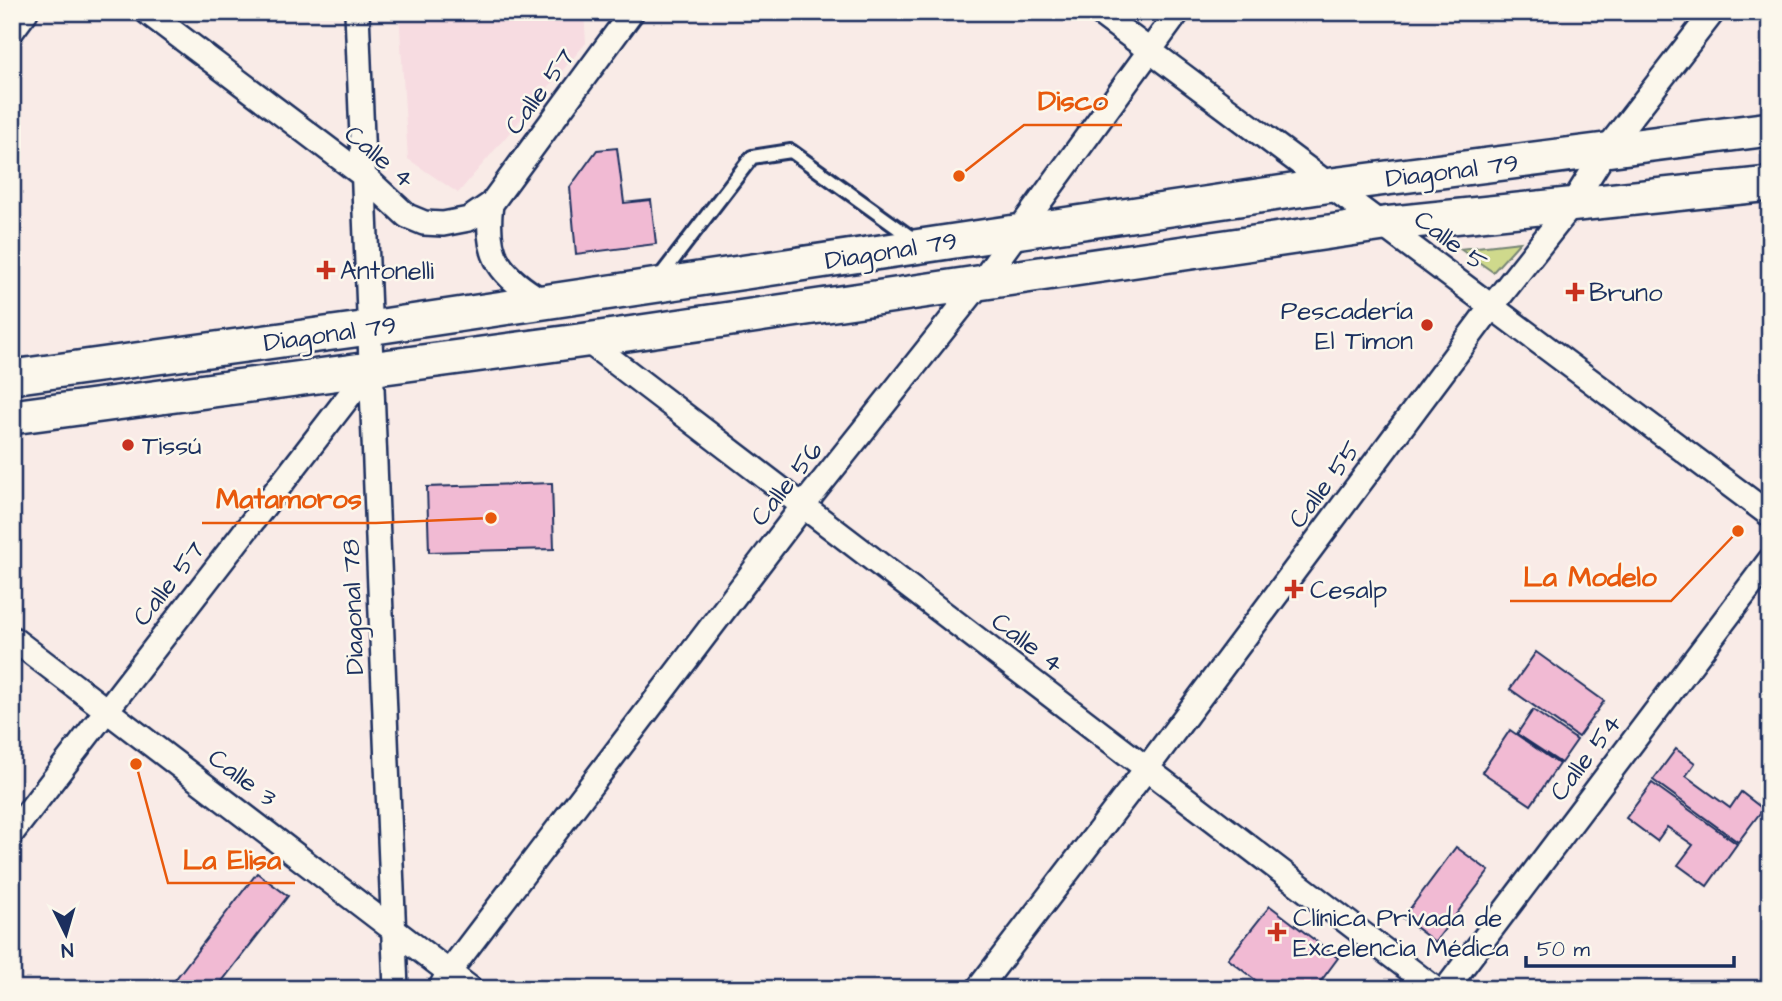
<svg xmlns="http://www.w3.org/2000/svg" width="1782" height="1001" viewBox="0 0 1782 1001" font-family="'Architects Daughter',sans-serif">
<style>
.built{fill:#f7dce1}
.green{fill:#cfd98c;stroke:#758475;stroke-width:2}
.building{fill:#f1bad3;stroke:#1b2f5e;stroke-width:2}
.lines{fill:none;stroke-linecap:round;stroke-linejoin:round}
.service-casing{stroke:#1b2f5e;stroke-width:18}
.minor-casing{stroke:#1b2f5e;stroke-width:28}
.secondary-casing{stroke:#1b2f5e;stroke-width:38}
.service{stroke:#fbf7ec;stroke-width:12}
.minor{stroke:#fbf7ec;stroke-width:23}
.secondary{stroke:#fbf7ec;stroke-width:33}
.poi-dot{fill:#c8321e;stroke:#fbf7ec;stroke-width:2.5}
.labels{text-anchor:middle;stroke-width:5;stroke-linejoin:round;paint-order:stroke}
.street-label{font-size:26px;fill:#1b2f5e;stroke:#fbf7ec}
.poi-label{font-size:26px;fill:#1b2f5e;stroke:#fbf7ec;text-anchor:start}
.leader{fill:none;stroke:#e8590c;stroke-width:2.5}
.callout-dot{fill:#e8590c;stroke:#fbf7ec;stroke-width:2.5}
.callout-label{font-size:28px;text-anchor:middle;font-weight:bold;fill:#e8590c;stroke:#fbf7ec;stroke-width:5;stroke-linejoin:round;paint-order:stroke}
</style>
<rect width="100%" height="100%" fill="#f9ebe7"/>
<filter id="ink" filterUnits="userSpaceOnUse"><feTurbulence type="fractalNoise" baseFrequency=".0143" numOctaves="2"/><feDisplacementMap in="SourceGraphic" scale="14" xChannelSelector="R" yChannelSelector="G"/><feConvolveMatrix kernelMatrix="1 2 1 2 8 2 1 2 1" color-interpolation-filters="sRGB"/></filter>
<g filter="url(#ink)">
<path class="built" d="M399,12H584L586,43L458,193L408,159Z"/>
<path class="green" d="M1520,242L1493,272L1460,249Z"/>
<path class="building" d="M617,148L624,203L651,200L656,244L576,254L570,187L597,150Z
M552,483L554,549L429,552L427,487Z
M1536,652L1604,701L1578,737L1510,689Z
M1533,710L1577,740L1561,763L1517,734Z
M1510,730L1559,764L1531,805L1482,772Z
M1676,749L1695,763L1686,776L1730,808L1741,792L1763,809L1738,842L1653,780Z
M1652,783L1737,844L1707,886L1678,865L1693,845L1667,827L1657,841L1626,818Z
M1456,847L1489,871L1435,942L1403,918Z
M257,873L288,896L216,989H168Z
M1270,906L1338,958L1315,989H1267L1228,959Z"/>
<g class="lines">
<defs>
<path id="service" d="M659,278L752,157L791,151L916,241"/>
<path id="minor" d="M147,12L364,176L407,216L424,223L443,224L469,219L491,204L632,12
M357,12L396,989
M1098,12L1770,515
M12,31L26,12
M491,204C484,257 500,275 544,302
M586,340L1435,989
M12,638L471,989
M12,833L370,369
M440,989L449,972L803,506L982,281L1178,12
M978,989L1147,768L1492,306L1571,206L1606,150L1713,12
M1446,989L1770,560"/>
<path id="secondary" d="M12,377L369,328L1332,185L1770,129
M12,417L586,340L1384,224L1770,184"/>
</defs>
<use href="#service" class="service-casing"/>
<use href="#minor" class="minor-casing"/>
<use href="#secondary" class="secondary-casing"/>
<use href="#service" class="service"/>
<use href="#minor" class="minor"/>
<use href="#secondary" class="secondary"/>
</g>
</g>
<g class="poi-dot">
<path d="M322.5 259.5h7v7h7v7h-7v7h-7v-7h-7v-7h7z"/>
<path d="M1571.5 281.5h7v7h7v7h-7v7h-7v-7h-7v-7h7z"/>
<circle cx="1427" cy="325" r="7"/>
<circle cx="128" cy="445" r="7"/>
<path d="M1290.5 578.5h7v7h7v7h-7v7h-7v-7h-7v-7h7z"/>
<path d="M1273.5 921.5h7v7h7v7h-7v7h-7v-7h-7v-7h7z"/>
</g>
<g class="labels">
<g class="street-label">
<text transform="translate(539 91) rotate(-54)" y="9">Calle 57</text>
<text transform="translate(380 156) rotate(40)" y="9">Calle 4</text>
<text transform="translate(1452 170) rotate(-7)" y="9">Diagonal 79</text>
<text transform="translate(1451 240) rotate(37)" y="9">Calle 5</text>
<text transform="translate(891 250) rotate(-9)" y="9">Diagonal 79</text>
<text transform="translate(330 333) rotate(-8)" y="9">Diagonal 79</text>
<text transform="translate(786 483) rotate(-52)" y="9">Calle 56</text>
<text transform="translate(1324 484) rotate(-53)" y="9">Calle 55</text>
<text transform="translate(168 583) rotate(-52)" y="9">Calle 57</text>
<text transform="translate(352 607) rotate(-92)" y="9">Diagonal 78</text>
<text transform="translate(1028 642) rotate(37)" y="9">Calle 4</text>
<text transform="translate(1585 757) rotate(-53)" y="9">Calle 54</text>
<text transform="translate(243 777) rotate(37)" y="9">Calle 3</text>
</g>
<g class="poi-label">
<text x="340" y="279">Antonelli</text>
<text x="1589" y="301">Bruno</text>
<text x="1413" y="319" text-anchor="end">Pescadería<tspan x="1413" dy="30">El Timon</tspan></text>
<text x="142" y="454">Tissú</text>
<text x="1310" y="598">Cesalp</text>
<text x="1293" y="926">Clínica Privada de<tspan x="1293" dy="30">Excelencia Médica</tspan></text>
</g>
</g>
<path class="leader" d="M959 176L1024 125H1122M491 518L376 523H202M1738 531L1671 601H1510M136 764L168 883H295"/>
<g class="callout-dot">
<circle cx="959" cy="176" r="7"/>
<circle cx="491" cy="518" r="7"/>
<circle cx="1738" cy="531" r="7"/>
<circle cx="136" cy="764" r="7"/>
</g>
<g class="callout-label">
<text x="1073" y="110">Disco</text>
<text x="289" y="508">Matamoros</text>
<text x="1590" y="586">La Modelo</text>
<text x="232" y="869">La Elisa</text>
</g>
<rect width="1782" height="1001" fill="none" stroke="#fbf7ec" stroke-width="42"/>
<rect x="21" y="21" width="1740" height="959" fill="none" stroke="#1b2f5e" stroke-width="2.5" filter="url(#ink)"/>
<g transform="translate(66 934) rotate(175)" stroke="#fbf7ec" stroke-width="5" paint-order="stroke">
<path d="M0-5L12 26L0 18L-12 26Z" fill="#1b2f5e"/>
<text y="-10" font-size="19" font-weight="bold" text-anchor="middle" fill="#1b2f5e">N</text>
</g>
<path d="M1526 956v10h208v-10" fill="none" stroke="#1b2f5e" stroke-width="3.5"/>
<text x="1537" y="956" font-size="21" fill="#1b2f5e" stroke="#fbf7ec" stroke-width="5" paint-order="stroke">50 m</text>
</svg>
